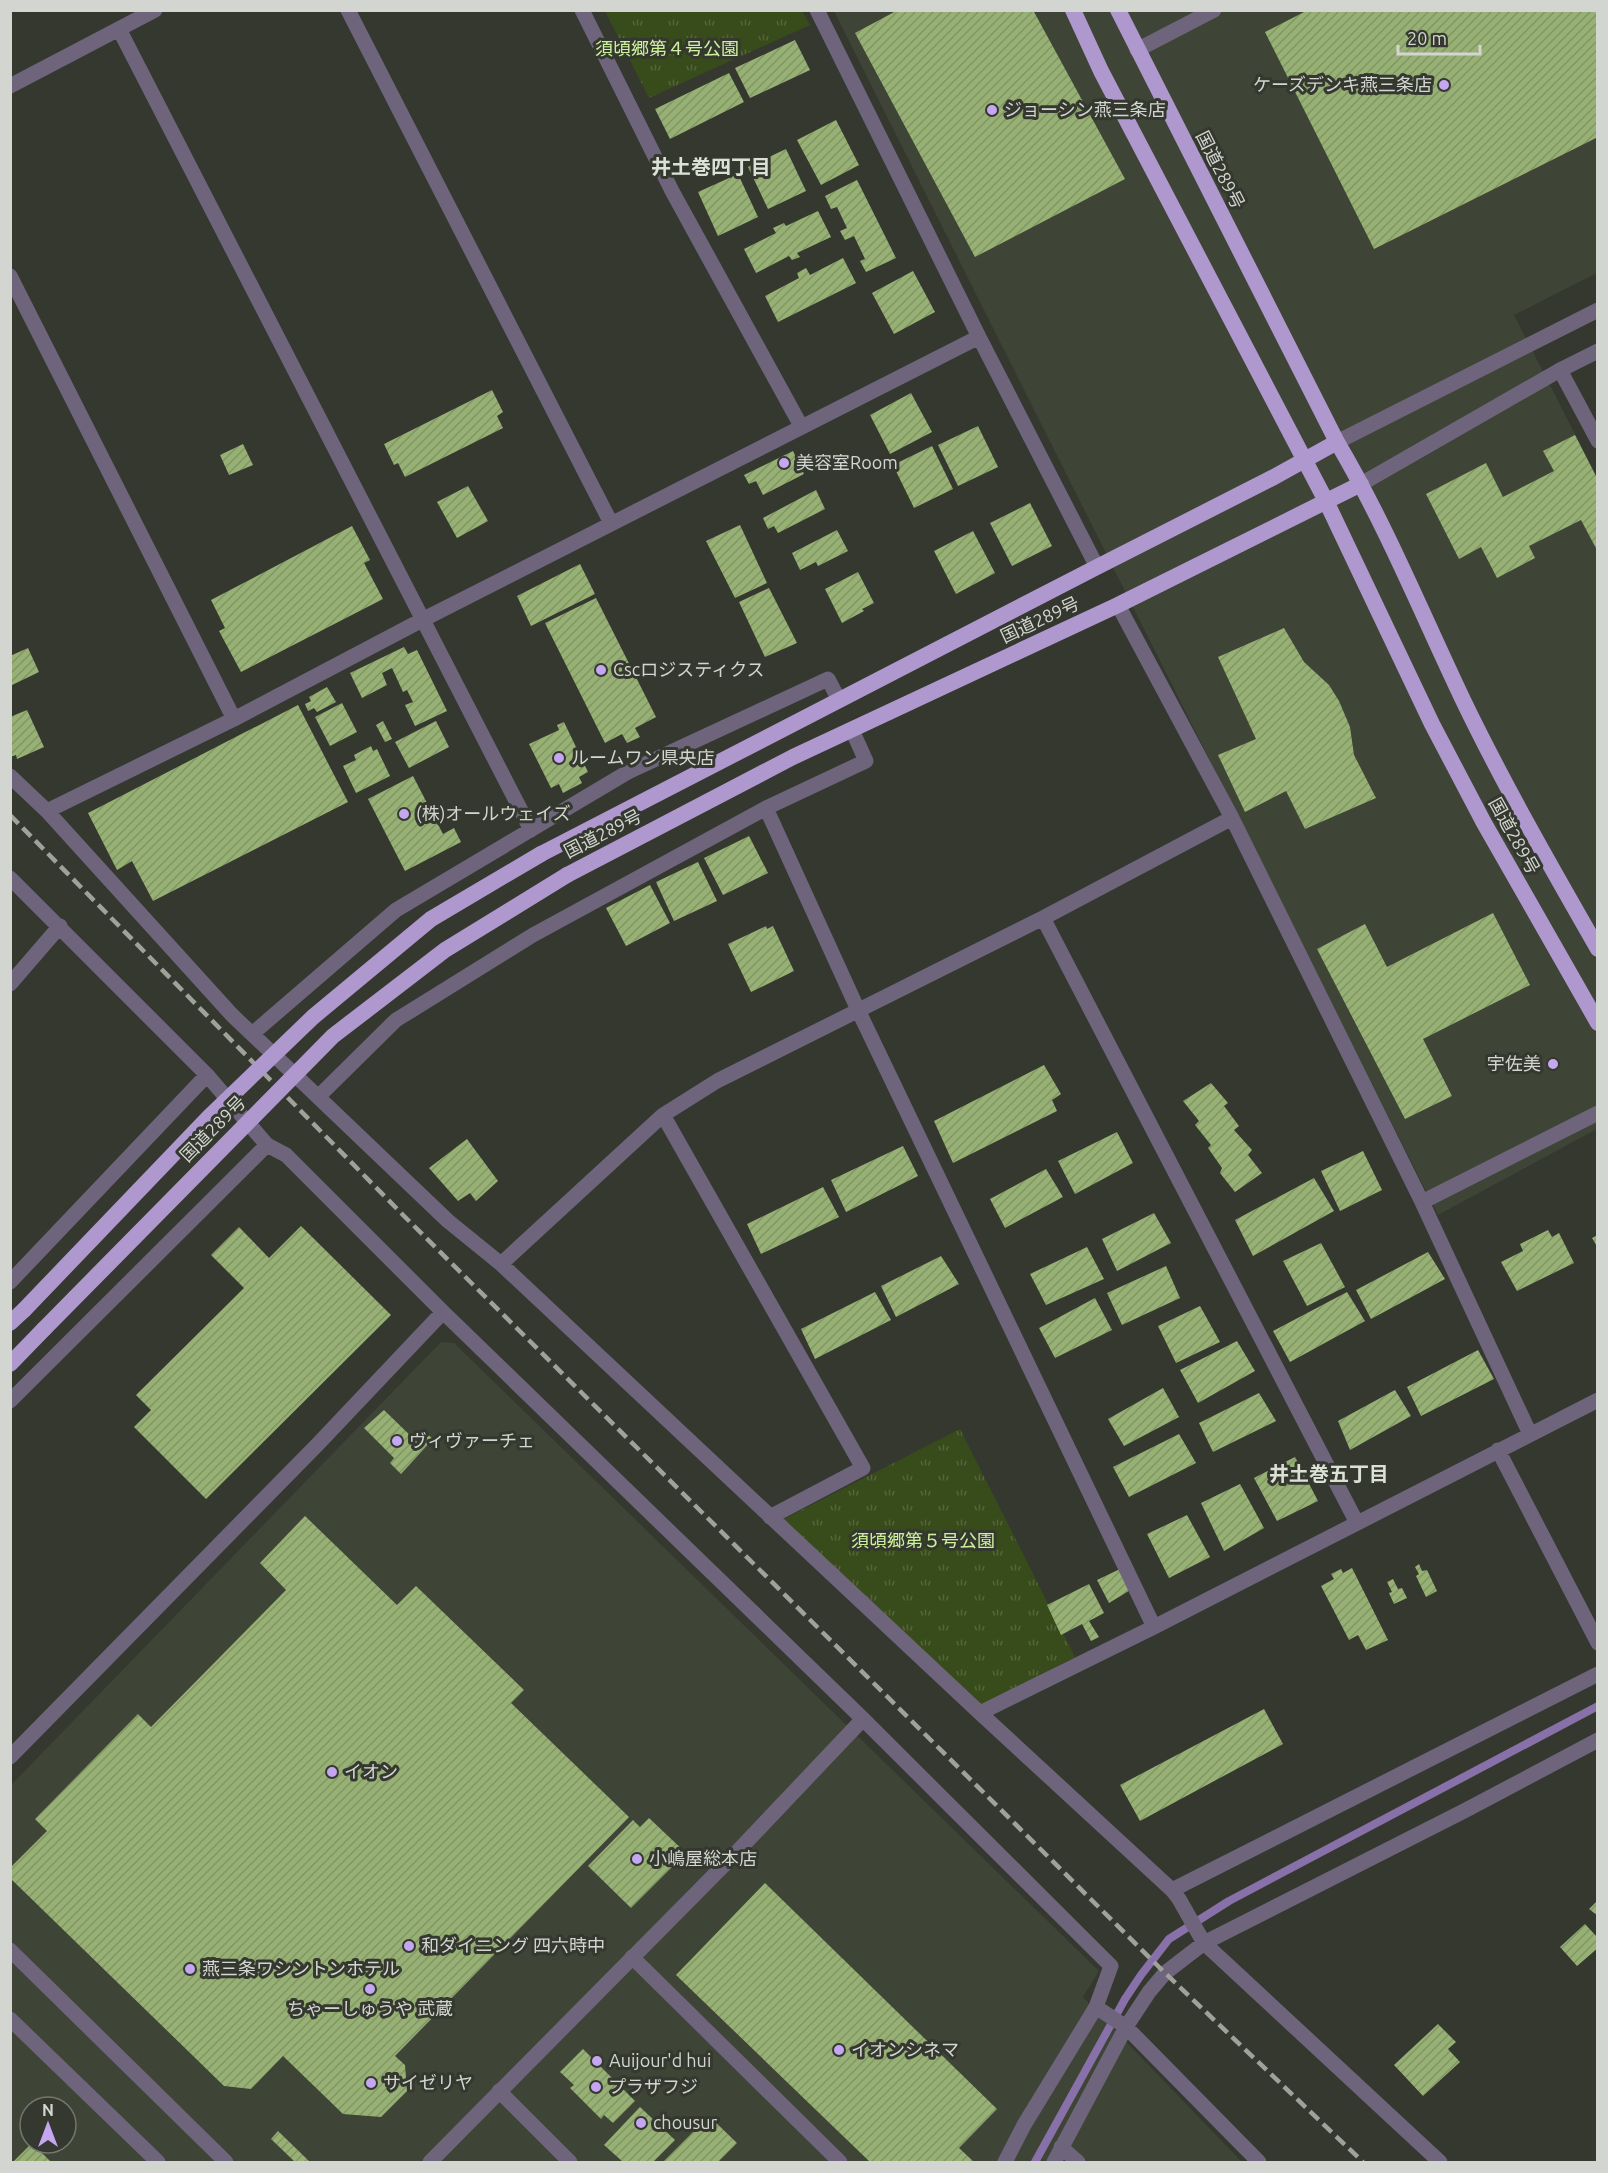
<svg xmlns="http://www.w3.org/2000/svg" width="1608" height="2173" viewBox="0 0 1608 2173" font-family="Ubuntu,'Noto Sans JP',sans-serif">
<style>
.built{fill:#3e4436;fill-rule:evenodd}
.park{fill:url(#park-tufts)}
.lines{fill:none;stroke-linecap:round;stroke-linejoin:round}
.stream{stroke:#8870a8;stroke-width:8}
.building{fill:url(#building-hatch)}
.minor{stroke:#6e647c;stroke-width:15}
.tertiary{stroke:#6e647c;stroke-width:15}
.trunk{stroke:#ae98ce;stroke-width:16}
.rail{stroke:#9ea29b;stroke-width:4.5;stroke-dasharray:12 6;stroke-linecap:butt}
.trunk-bridge{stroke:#ae98ce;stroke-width:16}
.poi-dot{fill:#c5a6f0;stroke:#34382f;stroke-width:2}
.labels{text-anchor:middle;stroke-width:6;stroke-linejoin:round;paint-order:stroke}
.park-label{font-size:18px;fill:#cdf29b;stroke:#34382f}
.poi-label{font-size:18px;fill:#d3d6d0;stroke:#34382f;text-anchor:start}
.street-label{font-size:18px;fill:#d3d6d0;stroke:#34382f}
.neighbourhood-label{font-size:20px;font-weight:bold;fill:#dce1d6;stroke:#34382f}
</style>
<defs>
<pattern id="park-tufts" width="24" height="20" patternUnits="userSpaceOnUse" patternTransform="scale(1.5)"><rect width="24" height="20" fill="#384b1b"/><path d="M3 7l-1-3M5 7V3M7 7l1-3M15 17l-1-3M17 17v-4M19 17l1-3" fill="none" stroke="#54643b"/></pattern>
<pattern id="building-hatch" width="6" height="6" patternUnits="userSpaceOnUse" patternTransform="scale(1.5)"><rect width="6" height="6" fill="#97b174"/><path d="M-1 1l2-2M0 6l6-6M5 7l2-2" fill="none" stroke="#819566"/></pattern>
</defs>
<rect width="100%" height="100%" fill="#34382f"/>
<path class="built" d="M834,11H1597V273L1514,315L1597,477V1129L1438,1215Z
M441,1342L454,1343L1099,1971L1083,1997L1242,2162H11L10,1786ZM30,2107H66V2143H30Z"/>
<path class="park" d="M605,11H802L810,25L649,98Z
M960,1429L1075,1657L981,1706L776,1523Z"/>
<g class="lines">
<path class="stream" d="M1035,2162L1125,1999L1141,1975L1169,1939L1229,1901L1598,1706"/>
</g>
<path class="building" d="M898,10H1033L1125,179L975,257L855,33Z
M1308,10H1598V137L1374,249L1265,32Z
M795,40L810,70L750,98L735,68Z
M729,73L744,102L670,139L655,109Z
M836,120L859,165L821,185L797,140Z
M786,149L806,191L768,209L748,167Z
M738,174L758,217L718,236L698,192Z
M857,180L896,258L866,272L860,261L865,259L854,236L845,240L840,231L847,228L837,207L831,209L825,196Z
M818,211L831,237L797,253L800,257L792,260L789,256L756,273L744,249L776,233L773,228L784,223L786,226Z
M843,258L856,283L778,322L765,296L799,278L797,273L806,268L810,275Z
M913,271L935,312L894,334L872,293Z
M492,390L503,412L497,416L503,428L405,477L398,463L394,465L384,444Z
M911,393L932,432L890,454L870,415Z
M978,426L998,467L958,486L938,445Z
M1575,435L1598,480V552L1581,520L1529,546L1535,558L1497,578L1481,547L1459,559L1426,494L1486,463L1503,497L1554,471L1543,451Z
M243,444L253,465L229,475L220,455Z
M932,446L953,489L914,508L893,465Z
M793,451L804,474L763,495L756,481L749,484L744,475Z
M468,486L488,521L457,538L437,502Z
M816,490L825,509L778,533L774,526L768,529L763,518Z
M1030,503L1052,546L1012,566L990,523Z
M740,525L767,583L735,598L706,541Z
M352,526L370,560L364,563L383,599L241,672L219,631L225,628L211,600Z
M837,530L848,551L818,566L816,562L800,570L792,553Z
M973,531L995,573L956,594L934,551Z
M580,564L595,594L531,626L517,596Z
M858,572L874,603L862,609L864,611L842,623L825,589Z
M769,588L797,643L765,657L739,602Z
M596,598L656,717L635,728L640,737L627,743L622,734L605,743L545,623Z
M1284,628L1304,662L1329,685L1339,701L1350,727L1354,755L1376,798L1305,829L1286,791L1245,812L1218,755L1256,739L1218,657Z
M404,647L408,654L417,650L447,711L415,726L405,705L413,702L407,690L403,692L392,668L382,673L387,685L362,698L350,673Z
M28,648L39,672L10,686V656Z
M327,687L336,702L317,712L314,708L308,711L305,704L311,701L309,697Z
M342,703L357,732L330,746L315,717Z
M298,705L348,802L153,901L132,861L117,870L88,813Z
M27,710L44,747L17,759L16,755L10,757V717Z
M383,721L392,739L385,742L376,725Z
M436,721L449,747L409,768L395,742Z
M564,722L588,772L579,777L582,783L563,793L559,784L551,788L529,744L559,730L557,725Z
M371,746L373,751L377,749L390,776L356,793L343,766L356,760L354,755Z
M413,776L443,834L454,828L461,842L405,871L368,799Z
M749,836L768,873L723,895L704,858Z
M698,862L717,901L674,921L656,882Z
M650,885L670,923L626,946L606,908Z
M1493,913L1530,985L1423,1039L1452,1096L1405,1119L1317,949L1365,924L1387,967Z
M766,926L767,929L773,926L794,971L751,992L728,944Z
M1044,1065L1061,1094L1052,1100L1057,1111L953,1163L934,1121Z
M1211,1083L1228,1103L1224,1106L1239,1126L1234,1130L1252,1150L1248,1155L1262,1173L1235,1192L1220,1173L1222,1168L1208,1148L1211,1145L1195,1125L1199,1121L1183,1101Z
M1117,1132L1133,1163L1075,1194L1058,1161Z
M467,1139L498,1181L476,1201L470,1193L458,1201L429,1168Z
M903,1146L918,1176L846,1212L831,1180Z
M1363,1151L1382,1190L1340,1211L1321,1171Z
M1046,1169L1063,1197L1005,1228L990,1199Z
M1314,1178L1334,1211L1253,1256L1235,1220Z
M823,1187L839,1217L761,1254L747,1224Z
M1154,1213L1171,1243L1117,1271L1102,1239Z
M301,1226L391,1315L206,1499L134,1427L151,1410L136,1395L244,1288L211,1255L239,1227L269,1258Z
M1548,1230L1552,1237L1559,1233L1574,1263L1517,1291L1501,1262L1523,1251L1520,1244Z
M1598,1235V1248L1592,1238Z
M1321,1243L1345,1287L1307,1306L1283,1261Z
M1087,1247L1104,1279L1046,1305L1030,1274Z
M1428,1252L1445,1279L1371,1319L1356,1290Z
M941,1256L959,1284L896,1317L881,1286Z
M1166,1266L1180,1298L1122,1325L1107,1293Z
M875,1292L891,1320L815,1359L801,1329Z
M1347,1292L1365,1321L1290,1362L1273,1331Z
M1095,1298L1112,1330L1055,1358L1039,1328Z
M1200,1306L1220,1342L1176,1363L1158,1326Z
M1237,1341L1255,1371L1198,1403L1180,1370Z
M1478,1350L1494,1379L1421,1416L1407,1387Z
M1163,1388L1179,1417L1124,1446L1108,1419Z
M1395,1390L1411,1416L1350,1450L1338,1421Z
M1259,1393L1276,1421L1213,1452L1199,1423Z
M384,1410L418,1443L427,1434L433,1439L401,1474L390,1463L394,1458L364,1428Z
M1179,1434L1196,1463L1129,1497L1113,1467Z
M1295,1457L1318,1501L1277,1521L1254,1478Z
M1240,1484L1264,1528L1224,1551L1201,1503Z
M1187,1515L1210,1557L1169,1578L1147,1534Z
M305,1516L397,1605L416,1586L524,1690L511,1703L629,1817L395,2056L405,2065L407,2091L381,2117L343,2114L283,2056L251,2089L224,2086L10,1878V1868L47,1831L35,1819L138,1714L151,1727L286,1590L260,1563Z
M1419,1564L1422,1571L1427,1570L1437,1591L1426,1597L1416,1576L1419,1574L1415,1567Z
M1352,1568L1388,1640L1366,1650L1358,1635L1349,1640L1321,1586L1334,1579L1331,1574L1341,1569L1343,1573Z
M1120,1569L1132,1589L1109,1603L1097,1580Z
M1393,1579L1398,1589L1402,1588L1407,1598L1394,1604L1389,1593L1392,1592L1387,1582Z
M1089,1584L1104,1613L1089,1621L1099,1637L1091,1641L1082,1624L1061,1635L1047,1605Z
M1264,1709L1283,1744L1140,1821L1120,1785Z
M649,1818L686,1853L631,1908L588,1866L633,1820L640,1827Z
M765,1883L997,2109L959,2148L974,2162H870L676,1975Z
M1598,1900V1916L1589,1909Z
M1585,1924L1598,1938V1948L1577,1966L1560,1947Z
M1438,2024L1456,2042L1448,2049L1460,2062L1423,2096L1394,2065Z
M583,2049L635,2101L613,2123L604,2115L601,2119L570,2088L574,2085L560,2072Z
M640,2107L675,2140L653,2162H623L604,2145Z
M709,2116L737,2143L718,2162H663Z
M278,2131L310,2162H295L271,2139Z
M32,2143L51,2162H13Z"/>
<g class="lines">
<path class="minor" d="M348,10L611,523
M582,10L672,191L801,426
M817,10L979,337L1097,567
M119,29L531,830
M1137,50L1214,10
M10,86L155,10
M10,276L234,719
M1560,370L1598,441
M1118,605L1232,818L1422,1202L1530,1434
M10,776L47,811L232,1015L448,1221L501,1264L980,1713L1172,1890L1179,1899L1204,1943L1440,2162
M766,808L859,1012L1154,1627
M47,811L234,719L424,619L979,337
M10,878L207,1075L267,1145L286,1155L443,1312L863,1719L1111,1966L1096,2007L1024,2125L1005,2162
M1043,918L1357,1523
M10,984L60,926
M252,1034L396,910L628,772L828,679L839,700
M318,1097L396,1020L533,935L766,808L866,761L852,730
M663,1115L863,1468L770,1517
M1422,1202L1598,1113
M501,1264L663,1115L717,1081L1043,918L1232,818
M10,1282L207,1075
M10,1401L267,1145
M1498,1450L1598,1643
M980,1713L1154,1627L1598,1400
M10,1757L317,1445L443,1312
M1172,1890L1598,1674
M632,1957L840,2162
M1096,2007L1126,2027L1259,2162
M499,2091L570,2162
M1061,2147L1078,2162
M1054,2162L1126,2027L1149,1992L1165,1973L1204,1943L1466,1810L1598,1740"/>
<path class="tertiary" d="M1337,442L1598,310
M1361,484L1560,370L1598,351
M10,1950L226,2162
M10,2019L158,2162
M430,2162L735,1854L863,1719"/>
<path class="trunk" d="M1073,10L1101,71L1326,501L1432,724L1484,823L1598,1023
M1118,10L1337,442C1386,525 1422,614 1463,700C1504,785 1551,867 1598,949
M541,854L1097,567L1274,477L1337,442
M567,875L793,757L1118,605L1361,484
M10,1323L24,1310
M10,1364L44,1329"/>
<path class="rail" d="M10,815L404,1216L1165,1973L1363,2162"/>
<path class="trunk-bridge" d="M24,1310L209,1117L313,1017L431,919L541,854
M44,1329L333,1036L445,950L567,875"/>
</g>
<g class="poi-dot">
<circle cx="1444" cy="85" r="6"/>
<circle cx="992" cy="110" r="6"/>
<circle cx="784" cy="463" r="6"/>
<circle cx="601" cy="670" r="6"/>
<circle cx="559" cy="758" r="6"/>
<circle cx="404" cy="814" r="6"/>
<circle cx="1553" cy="1064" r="6"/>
<circle cx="397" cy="1441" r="6"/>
<circle cx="332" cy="1772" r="6"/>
<circle cx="637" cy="1859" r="6"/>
<circle cx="409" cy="1946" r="6"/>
<circle cx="190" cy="1969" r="6"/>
<circle cx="370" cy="1989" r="6"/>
<circle cx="839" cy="2050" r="6"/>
<circle cx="597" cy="2061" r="6"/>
<circle cx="371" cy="2083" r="6"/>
<circle cx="596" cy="2087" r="6"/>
<circle cx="641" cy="2123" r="6"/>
</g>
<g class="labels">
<g class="park-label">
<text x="667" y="55">須頃郷第４号公園</text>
<text x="923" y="1547">須頃郷第５号公園</text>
</g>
<g class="poi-label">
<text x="1432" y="91" text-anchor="end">ケーズデンキ燕三条店</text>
<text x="1004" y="116">ジョーシン燕三条店</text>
<text x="796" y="469">美容室Room</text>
<text x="613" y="676">Cscロジスティクス</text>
<text x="571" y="764">ルームワン県央店</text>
<text x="416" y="820">(株)オールウェイズ</text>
<text x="1541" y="1070" text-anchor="end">宇佐美</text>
<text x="409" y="1447">ヴィヴァーチェ</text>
<text x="344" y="1778">イオン</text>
<text x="649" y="1865">小嶋屋総本店</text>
<text x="421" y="1952">和ダイニング 四六時中</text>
<text x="202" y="1975">燕三条ワシントンホテル</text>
<text x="370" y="2015" text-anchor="middle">ちゃーしゅうや 武蔵</text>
<text x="851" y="2056">イオンシネマ</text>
<text x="609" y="2067">Auijour'd hui</text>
<text x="383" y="2089">サイゼリヤ</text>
<text x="608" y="2093">プラザフジ</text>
<text x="653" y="2129">chousur</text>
</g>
<g class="street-label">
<text transform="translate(1220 170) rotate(63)" y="6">国道289号</text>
<text transform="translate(1040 620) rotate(-25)" y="6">国道289号</text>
<text transform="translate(603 834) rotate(-27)" y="6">国道289号</text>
<text transform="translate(1514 836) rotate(61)" y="6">国道289号</text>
<text transform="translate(213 1129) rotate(-45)" y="6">国道289号</text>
</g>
<g class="neighbourhood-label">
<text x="711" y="174">井土巻四丁目</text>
<text x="1329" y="1481">井土巻五丁目</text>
</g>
</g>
<rect width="1608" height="2173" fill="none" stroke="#d3d6d0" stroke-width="24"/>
<g transform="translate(48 2125)"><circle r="28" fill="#34382f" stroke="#74776f" stroke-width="1.5"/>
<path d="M0-4.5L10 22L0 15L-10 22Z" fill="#c5a6f0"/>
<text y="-9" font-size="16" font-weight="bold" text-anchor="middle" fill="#d3d6d0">N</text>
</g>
<path d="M1398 45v9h82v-9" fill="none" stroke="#d3d6d0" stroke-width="3"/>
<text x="1407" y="45" font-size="18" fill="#d3d6d0" stroke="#34382f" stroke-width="4.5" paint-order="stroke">20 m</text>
</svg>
